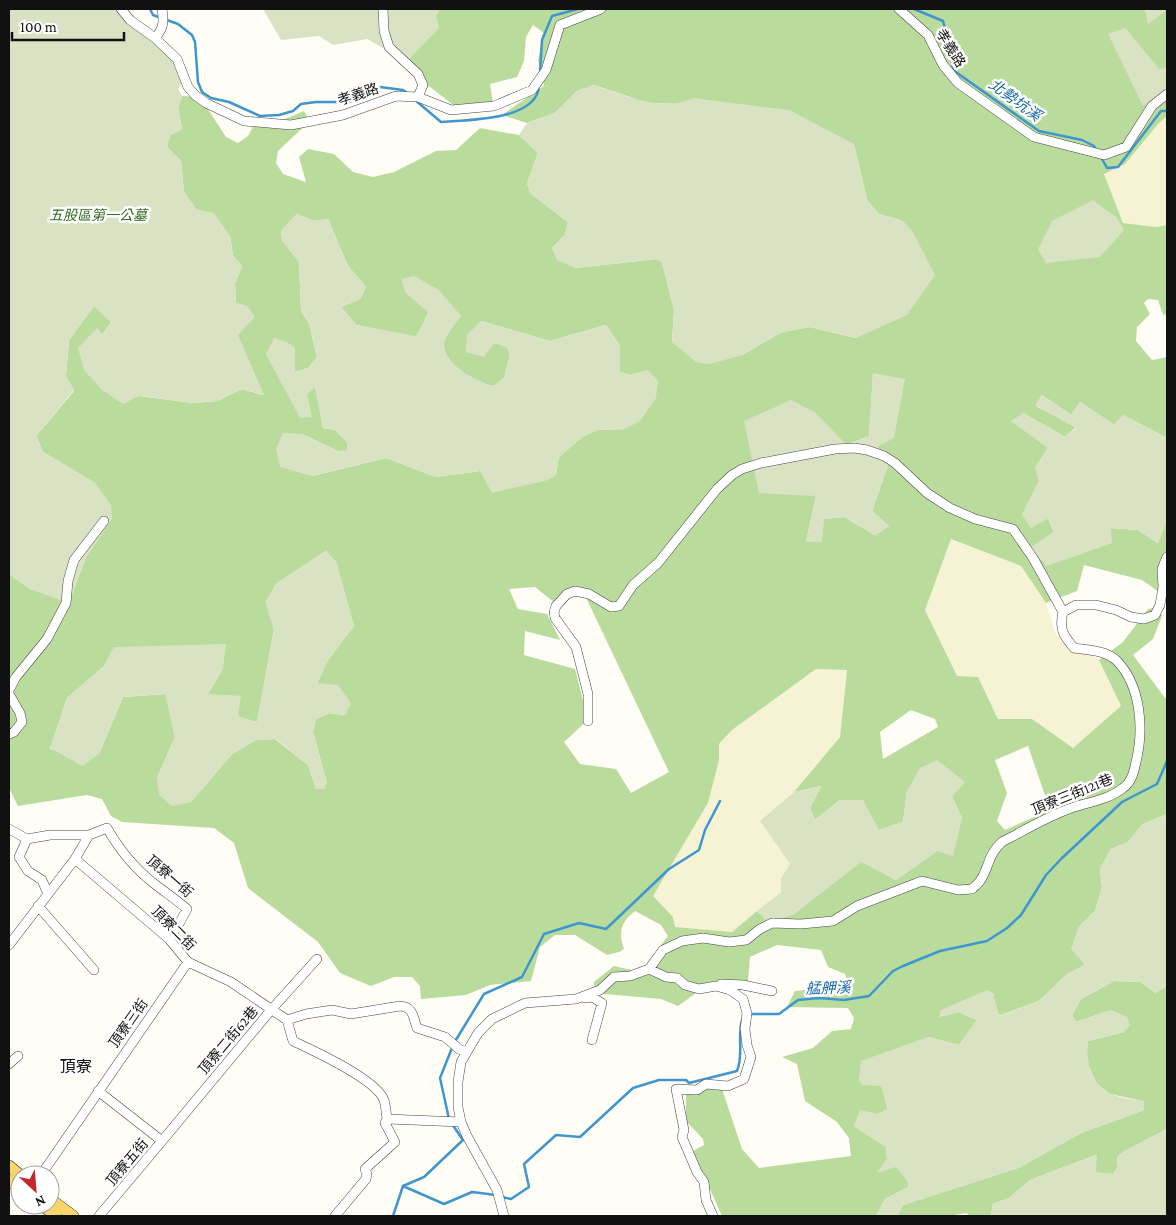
<svg xmlns="http://www.w3.org/2000/svg" width="1176" height="1225" viewBox="0 0 1176 1225" font-family="'Crimson Pro','Noto Sans TC',serif">
<style>
.farmland{fill:#f6f3d4}
.forest{fill:#b9dc9c;fill-rule:evenodd}
.cemetery{fill:#d9e3c4}
.lines{fill:none;stroke-linecap:round;stroke-linejoin:round}
.stream{stroke:#3f96cf;stroke-width:2.5}
.minor-casing{stroke:#444;stroke-width:10}
.major-casing{stroke:#222;stroke-width:12}
.minor{stroke:#fff;stroke-width:9}
.major{stroke:#f9d66b;stroke-width:11}
.labels{text-anchor:middle;stroke-width:5;stroke-linejoin:round;paint-order:stroke}
.street-label{font-size:14px;fill:#111;stroke:#fff}
.park-label{font-size:14px;font-style:italic;fill:#2f6b1f;stroke:#fff}
.water-label{font-size:15px;font-style:italic;fill:#1768a6;stroke:#fff}
.quarter-label{font-size:16px;fill:#111;stroke:#fff}
</style>
<rect width="100%" height="100%" fill="#fffdf5"/>
<path class="farmland" d="M1167,116V225L1156,227L1123,223L1104,174L1125,164L1159,123Z
M950,539L1021,566L1046,603L1056,635L1099,660L1121,707L1073,748L1032,719H998L978,677H957L925,610Z
M816,669L847,670L840,737L794,792L760,821L790,864L781,878V892L732,932L674,927L653,896L708,803L719,760V744L732,730Z"/>
<path class="forest" d="M440,9H1145L1149,23L1167,9V68L1159,70L1125,28L1143,105L1167,89V116L1159,123L1125,164L1104,174L1123,223L1156,227L1167,225V314L1163,315L1158,300L1148,299L1144,303L1150,314L1137,327L1136,341L1152,360L1167,357V438L1123,415L1114,425L1080,402L1071,415L1042,395L1036,406L1076,427L1065,437L1023,413L1048,448L1036,467L1039,481L1022,515L1048,517L1054,532L1031,548L1110,528L1138,530L1158,543L1167,520V600L1166,597L1142,580L1084,565L1077,591L1046,603L1021,566L951,539L925,610L957,676L978,677L998,719H1032L1073,748L1121,706L1099,660L1123,642L1148,609L1157,607L1162,616L1153,639L1133,655L1165,698L1167,697V814L1143,824L1128,842L1111,849L1100,869L1102,888L1095,911L1078,928L1085,965L1067,974L1039,1001L998,1016L993,993L939,1017L958,1012L977,1020L959,1045L928,1037L863,1085H881L888,1109L854,1126L886,1147L887,1159L878,1172L896,1166L908,1181V1187L885,1199L876,1216H722L693,1151L704,1145L703,1139L686,1121V1095L690,1089H722L742,1149L759,1168L851,1156L849,1138L837,1122L805,1101L797,1064L782,1057L813,1048L832,1031L851,1029L854,1018L848,1008L787,1007L795,991L849,986L845,974L828,967L821,950L777,945L750,957L748,981L706,986L678,1006L661,999L594,993V982L614,966L640,972L668,936L661,925L635,911C621,922 618,932 624,949L619,952L607,955L575,935H555L540,947L531,981L490,985L466,995L421,999L420,986L412,977H394L371,986L340,973L318,942L248,888L234,843L214,828L122,822L111,816L102,799L87,795L18,806L9,788V574L30,589L72,594L86,557L112,518L95,483L43,452L36,436L74,391L66,376L69,340L94,306L111,322L102,335L97,328L139,396L193,403L217,401L242,389L263,395L237,335L248,307L236,303L235,284L242,266L233,256L230,236L196,209L184,192L181,161L167,147L170,135L182,129L178,108L182,96L200,97L226,137L238,143L248,136L254,125L273,124L304,111L310,121L278,151L276,163L283,174L306,182L299,157L308,149L334,154L353,172L373,177L394,172L436,151L456,150L480,128L519,135L538,153L527,183L530,193L568,222L565,235L552,248L575,268L657,259L662,262L674,310L672,342L742,355L782,332L810,327L856,338L903,221L879,214L867,200L854,144L694,98L681,104L648,103L594,85L577,91L555,113L527,123L502,115L544,86L538,60L544,33L533,25L526,37L524,61L517,77L490,84L493,103L461,111L412,73L407,61ZM297,214L314,221L328,219L348,266L366,287L360,299L341,307L356,325L416,337L429,312L405,292L461,315C456,323 446,334 444,342C440,363 478,384 494,386L504,378L510,355L507,347L494,343L481,321L550,341L606,325L620,346V372L630,375L648,370L625,429L597,430L582,437L559,457L556,474L480,471L436,477L386,458L312,476L302,434L338,451H347V442L335,430L323,428L315,386L307,394L274,338L295,348V372L308,368L317,357L309,323L301,311L299,262L282,240L281,231ZM873,373L877,447L890,459L872,511L889,526L875,535L844,517L824,519L806,542L816,496L814,412L846,445L869,436ZM326,551L336,562L354,626L328,660L317,683L344,715L329,713L316,719L313,732L327,783L316,789L308,765L275,739L256,740L232,754L191,802L157,778L175,737L166,694L123,697L99,754L50,749L67,698L103,667L223,668L208,694L238,717L257,722L274,630L266,602L276,584ZM535,587L560,607L581,587L669,772L631,793L616,769L580,764L564,742L588,720L575,669L524,655L525,631L560,640L547,614L518,609L509,589ZM816,669L847,670L840,737L794,792L821,786L810,808L815,820L840,800L879,830L903,822L907,791L952,797L962,818L937,851L896,880L861,861L794,914L769,922L757,911L732,932L675,927L673,917L653,896L708,803L719,760V744L732,730ZM911,710L935,719L938,727L883,759L880,732ZM1028,746L1050,810L1005,830L997,821L1007,793L995,760Z
M1114,981L1141,982L1155,993L1167,986V1129L1123,1152L1117,1157L1118,1167L1113,1174L1096,1173V1155L1030,1180L1009,1198L993,1204L991,1216H969L967,1213L948,1216H897L903,1205L1018,1168L1081,1133L1144,1110L1143,1101L1110,1094L1096,1083L1086,1059L1088,1041L1124,1032L1111,1010L1076,1022L1072,1015L1081,999Z"/>
<path class="cemetery" d="M9,9H120L175,60L183,82L178,89L182,96L178,108L182,129L170,135L167,147L181,161L184,192L196,209L214,213L230,236L233,256L242,266L235,284L236,303L248,307L255,317L238,335L264,395L242,389L217,401L193,403L139,396L123,404L102,390L84,370L78,348L97,328L102,335L111,322L94,306L69,340L66,376L74,390L36,436L43,452L95,483L111,505L112,518L86,557L72,594L60,600L30,589L9,574Z
M263,9H440L436,16L439,28L407,61L367,39L333,45L319,36L281,40Z
M1145,9H1167L1148,24Z
M1125,28L1159,69L1167,68V89L1143,106L1108,34Z
M594,85C625,95 661,113 693,98L789,110L854,144L867,200L879,214L903,221L913,232L935,275L907,315L856,338L810,327L782,332L742,355L710,364L696,362L672,342L674,310L662,262L656,259L575,268L557,260L552,248L565,235L568,222L530,193L527,183L538,153L519,135L527,123L555,113L577,91Z
M1093,200L1117,218L1124,230L1100,257L1046,263L1038,249L1052,221Z
M297,214L314,221L328,219L348,266L366,287L360,299L341,307L356,325L416,336L429,313L405,292L401,279L414,276L439,290L461,316C456,323 446,334 444,342C440,363 478,384 494,386L504,378L510,355L507,347L494,343L484,357L466,352L467,335L481,321L550,341L606,325L620,346V372L630,375L648,370L658,381L656,398L640,421L625,429L597,430L582,437L559,457L556,475L548,480L492,493L480,471L436,477L386,458L312,476L280,467L276,449L283,433L302,434L338,451L347,450V442L335,430L323,428L315,387L307,394L312,417L300,418L266,354L274,338L287,342L295,348V372L308,368L317,357L309,323L301,311L299,262L282,240L281,231Z
M873,373L905,379L894,438L877,447L890,459L872,511L889,526L875,535L844,517L824,519L822,542H806L816,496L759,493L744,421L791,400L814,412L847,445L869,436Z
M1042,395L1071,415L1080,402L1114,424L1123,415L1167,438V520L1158,543L1138,530L1111,528L1112,543L1047,566L1030,548L1054,532L1049,518L1031,528L1022,515L1039,481L1035,467L1048,448L1011,421L1023,413L1065,437L1076,428L1035,405Z
M326,551L336,562L354,626L328,660L317,683L338,685L351,703L345,715L329,713L316,719L313,732L327,783L324,789H316L308,765L276,739L256,740L232,754L191,802L172,806L159,795L157,778L175,737L165,694L123,697L99,754L82,766L50,748L67,698L103,667L114,647L226,644L223,668L208,694L241,696L238,716L257,722L274,630L266,602L276,584Z
M937,760L965,782L952,797L962,818L953,856L937,851L896,880L861,862L794,914L768,922L757,911L781,892V878L790,864L760,821L794,792L821,786L810,808L815,820L840,800H863L879,830L903,822L907,791L920,768Z
M1167,814V986L1155,993L1141,982L1114,981L1081,999L1072,1015L1076,1022L1111,1010L1127,1017L1130,1025L1124,1032L1088,1041C1086,1061 1090,1082 1109,1093C1118,1098 1133,1099 1144,1101V1110L1081,1133L1018,1168L903,1205L897,1216H876L885,1199L908,1187V1181L896,1167L877,1173L887,1159L886,1147L854,1126L860,1110L878,1114L888,1108L881,1086L862,1085L859,1080L861,1061L928,1037L959,1045L977,1020L958,1012L939,1017L941,1010L987,990L993,993L999,1016L1039,1001L1067,974L1085,965L1071,949L1078,928L1095,911L1102,888L1100,869L1111,849L1128,842L1143,824Z
M1167,1129V1216H991L993,1204L1009,1198L1030,1180L1097,1155L1096,1172L1113,1174L1118,1167L1117,1157L1123,1152Z"/>
<g class="lines">
<path class="stream" d="M150,9L153,15L178,24L192,35L195,42L198,82L202,92L211,98L229,102L260,116L279,115L293,111L301,104L316,102H349L380,87L403,90L407,93
M914,9L943,21L950,47L953,70L1039,131L1082,140L1094,146L1096,150
M540,73L542,40L552,16L578,9
M415,100L441,122C465,120 537,121 539,86
M1101,157L1107,168L1118,167L1161,111H1167
M750,1014H779L798,1000L819,998L844,1000L869,996L893,971L903,966L940,951L987,941L1007,928L1021,915L1046,875L1061,859L1122,802L1157,784L1167,761
M449,1119L440,1078L454,1043L484,994L522,977L544,934L579,923L606,929L669,869L699,850L705,830L720,801
M403,1186L424,1177L463,1140L452,1124
M502,1197L511,1199L529,1187L524,1164L556,1135L580,1137L633,1088L659,1080H686L689,1083L737,1071C744,1054 737,1037 742,1020
M393,1216L403,1186L444,1204L472,1192L496,1195"/>
<defs>
<path id="minor" d="M121,9L130,20L155,38L177,59L188,87L195,95L206,103L244,121L291,125L343,115L396,96L418,97L451,110L494,106L532,90L546,70L560,25L601,9
M383,9L384,31L389,47L418,74L423,85L418,97
M899,9L928,35L943,65L958,83L1034,137L1104,155L1126,147L1152,106L1167,94
M155,38C164,28 164,21 162,9
M9,690L16,677L47,639L66,603L68,581L74,560L104,521
M9,694L20,713L22,722L14,732L9,734
M588,721V694L576,647L555,618L554,612L556,606L567,594L575,591L589,594L611,607L619,606L633,585L658,563L717,489L732,475L742,469L761,463L835,449L854,448L867,450L884,456L895,463L927,493L950,508L975,519L1013,529L1033,558L1063,612
M9,829L27,839
M75,859L169,939L188,962L231,982L287,1020L293,1041C314,1051 376,1079 384,1100C386,1106 386,1113 387,1119L461,1122
M48,894L42,880L28,871L19,857L27,839L50,835H89L107,828C119,849 136,870 156,885C166,893 177,900 187,909L180,922L169,939
M38,906L94,970
M9,945L75,859L89,835
M649,969L666,977L677,978L685,985L699,989L716,986L730,990L743,999L747,1013L745,1029L747,1045L751,1057L744,1079L728,1086L706,1084L697,1090L676,1089L684,1130L682,1137L697,1172L704,1182L706,1200L713,1216
M721,984L743,985L772,991
M585,998L592,997L602,1003L592,1040
M287,1020L306,1014L332,1010L351,1014L400,1006C413,1007 413,1016 417,1028L445,1037L459,1049L466,1052
M9,1064L18,1056
M98,1091L162,1141L99,1216
M162,1141L271,1010L317,959
M41,1175L188,962
M335,1216L366,1179L367,1174L365,1169L395,1142L385,1123L387,1119
M504,1216L497,1190L467,1136L461,1122L458,1107V1082L461,1062L478,1033L492,1019L525,1003L576,999L600,990L614,977L630,976L649,969L663,950L682,941L703,938L729,942L746,940L760,929L772,923L801,924L833,921L857,906L922,881L958,890L972,889C974,887 978,884 980,881C989,868 988,854 1002,842C1007,839 1014,836 1019,833C1037,823 1054,814 1074,807C1090,802 1110,799 1123,788C1132,782 1134,771 1136,762C1144,729 1141,686 1117,661C1106,650 1088,650 1074,648C1063,635 1059,629 1063,612L1076,605H1096L1116,610L1131,617L1144,619L1155,615L1160,605L1163,587L1162,569L1167,557"/>
<path id="major" d="M9,1166L20,1175
M9,1180L20,1189
M50,1199L73,1216
M42,1205L56,1216"/>
</defs>
<use href="#minor" class="minor-casing"/>
<use href="#major" class="major-casing"/>
<use href="#minor" class="minor"/>
<use href="#major" class="major"/>
</g>
<g class="labels">
<g class="street-label">
<text transform="translate(951 48) rotate(58)" y="5">孝義路</text>
<text transform="translate(358 94) rotate(-18)" y="5">孝義路</text>
<text transform="translate(1072 794) rotate(-22)" y="5">頂寮三街121巷</text>
<text transform="translate(170 876) rotate(41)" y="5">頂寮一街</text>
<text transform="translate(174 928) rotate(45)" y="5">頂寮二街</text>
<text transform="translate(128 1023) rotate(-55)" y="5">頂寮三街</text>
<text transform="translate(228 1040) rotate(-50)" y="5">頂寮二街62巷</text>
<text transform="translate(127 1162) rotate(-50)" y="5">頂寮五街</text>
</g>
<g class="park-label">
<text x="98" y="220">五股區第一公墓</text>
</g>
<g class="water-label">
<text transform="translate(1015 100) rotate(36)" y="5">北勢坑溪</text>
<text transform="translate(828 988) rotate(-2)" y="5">艋舺溪</text>
</g>
<g class="quarter-label">
<text x="76" y="1072">頂寮</text>
</g>
</g>
<rect width="1176" height="1225" fill="none" stroke="#111111" stroke-width="20"/>
<g transform="translate(35 1190) rotate(154)"><circle r="24" fill="#ffffff" stroke="#a0a0a0"/>
<path d="M0-4L9 19L0 12L-9 19Z" fill="#c4262e"/>
<text y="-8" font-size="14" font-weight="bold" text-anchor="middle" fill="#111111">N</text>
</g>
<path d="M12 32v8h112v-8" fill="none" stroke="#111111" stroke-width="2.5"/>
<text x="20" y="32" font-size="15" fill="#111111" stroke="#ffffff" stroke-width="4" paint-order="stroke">100 m</text>
</svg>
